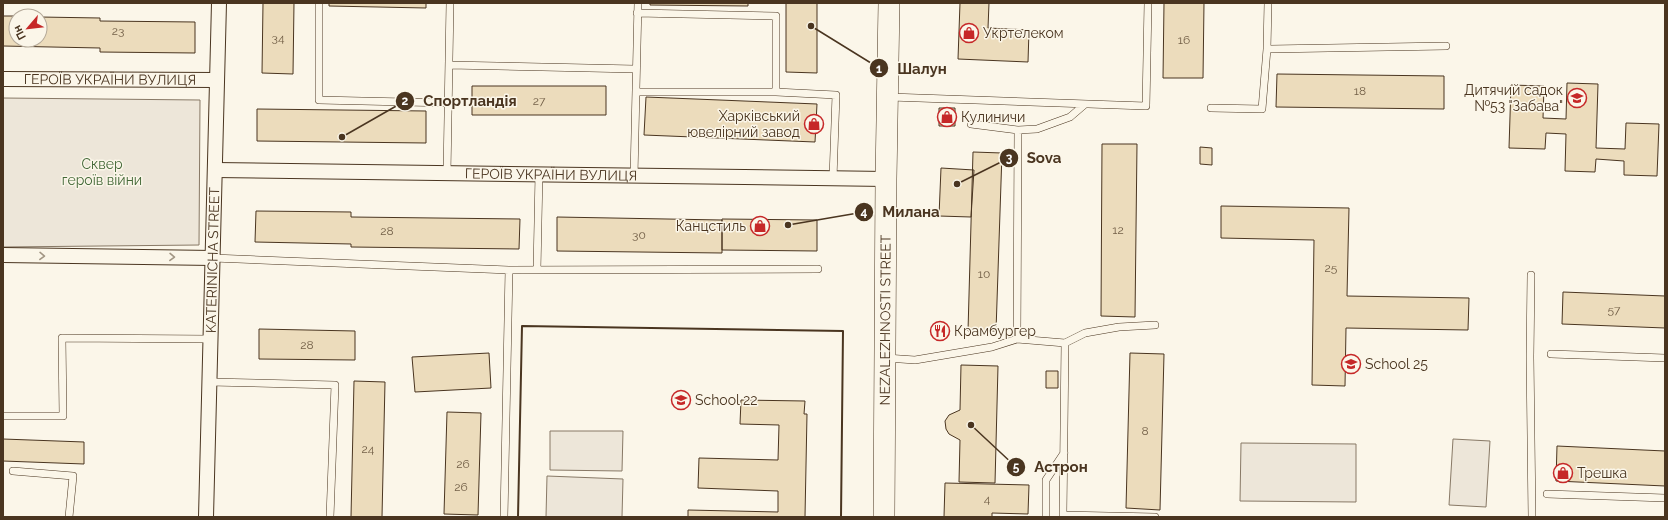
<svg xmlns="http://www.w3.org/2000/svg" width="1668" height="520" viewBox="0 0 1668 520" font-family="Raleway,sans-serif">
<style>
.green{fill:#ede6d9;stroke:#887966}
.building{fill:#ecdcbc;stroke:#4a3520}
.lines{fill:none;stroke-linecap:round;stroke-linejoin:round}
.lane-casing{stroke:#4a3520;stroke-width:8}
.street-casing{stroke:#4a3520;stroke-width:16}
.secondary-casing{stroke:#4a3520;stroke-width:22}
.lane{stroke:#fbf6e9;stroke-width:7}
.street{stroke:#fbf6e9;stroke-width:14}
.secondary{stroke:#fbf6e9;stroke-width:21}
.wall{stroke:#4a3520;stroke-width:2}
.oneway{stroke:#a29684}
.labels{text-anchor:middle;stroke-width:3;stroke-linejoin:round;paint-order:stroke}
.number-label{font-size:12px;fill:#725f47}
.poi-label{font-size:14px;fill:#4a3520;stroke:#fbf6e9;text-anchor:start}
.street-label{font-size:14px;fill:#4a3520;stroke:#fbf6e9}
.park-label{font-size:14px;fill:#436837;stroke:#fbf6e9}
.leader{fill:none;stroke:#4a3520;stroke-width:1.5}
.callout-dot{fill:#4a3520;stroke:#fbf6e9;stroke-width:1.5}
.mark-label{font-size:12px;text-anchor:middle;font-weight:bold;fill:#fff}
.callout-label{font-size:15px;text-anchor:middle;font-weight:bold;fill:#4a3520;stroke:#fbf6e9;stroke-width:3;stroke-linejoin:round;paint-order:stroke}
</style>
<rect width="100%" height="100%" fill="#fbf6e9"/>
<path class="green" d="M3,98L200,100L199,245L3,247Z
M550,431H623L622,471L550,470Z
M1453,439L1490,441L1486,507L1449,505Z
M1241,443L1356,444V502L1240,501Z
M547,476L623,479L622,517H546Z"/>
<path class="building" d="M263,3H294L293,74L262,73Z
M329,3H426V8L329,6Z
M650,3H748V6L650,5Z
M786,3H817V73L786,72Z
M960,3H989L988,28L1029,30L1028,62L958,59Z
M1164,3H1204L1203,78H1163Z
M3,16H16V40H40V17L100,18V21L195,22V53L100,52V48L3,46Z
M1277,74L1444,76V109L1276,107Z
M1567,83L1598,84L1596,148L1625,149L1626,123L1659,124L1657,176L1624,175V161L1596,159L1595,172L1565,171L1566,134L1546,133L1545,149L1509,148L1511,85L1544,86L1543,118L1566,119Z
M472,86H606V115H472Z
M646,97L817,104L815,142L644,135Z
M939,108H955V126H939Z
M257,109L426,111V143L257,141Z
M1102,144H1137L1135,317L1101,316Z
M1200,147L1212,148V165L1200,164Z
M973,152L1002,153L996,331H968Z
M941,168L974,170L971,217L939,216Z
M1221,206L1349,208L1347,296L1469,298L1468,330L1346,328L1345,386L1312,385L1314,240L1221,238Z
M256,211L351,212V217L520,219L519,249L351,247V244L255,242Z
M557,217L722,220V253L557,251Z
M722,219L817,220V251L722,250Z
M1563,292L1665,296V328L1562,324Z
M259,329L355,331V360L259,359Z
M489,353L491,388L415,392L412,357Z
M1130,353L1164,354L1160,510L1126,508Z
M961,365L998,366L995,483L959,482L960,440L949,434L946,429L945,421L949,415L960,410Z
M1046,371H1058V388H1046Z
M354,381L385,382L382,517H351Z
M741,400L805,401L804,414H807L805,517H688V510L778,512V491L698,488L699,458L778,460L779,425L740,424Z
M447,412L481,413L478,515L444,514Z
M3,439L84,442V464L3,461Z
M1557,446L1665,451V486L1556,481Z
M945,483L1029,485L1028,514L992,513V517H944Z"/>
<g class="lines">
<defs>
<path id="lane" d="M319,3V100L449,103
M1267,49L1446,46
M449,65L635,69
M636,92H776V16L637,13
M776,92L836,95L833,178
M890,97L1146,106L1148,3
M1211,108L1262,109L1267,49L1268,3
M971,124L1018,130L1037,129L1070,117L1084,105
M1018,130L1017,339L1065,343L1085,333L1119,327L1155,325
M447,173L450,3
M634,176L638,3
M213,258L509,270L504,517
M509,270L818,269
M537,270L539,174
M1531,275L1530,357L1532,517
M1065,343L1063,515L1155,517
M1551,354L1665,358
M886,358L915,360L992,347L1017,339
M210,382L335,385L330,517
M3,416H63L62,338L211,339
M13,471L73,476L69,517
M1547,494L1665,498
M1046,517V480L1064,453"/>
<g id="street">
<path id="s1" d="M3,79L217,80"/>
<path id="s2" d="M215,170L886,179"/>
<path d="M3,255L213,258"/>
<path id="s3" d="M206,517L219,3"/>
</g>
<g id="secondary">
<path id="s4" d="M884,517L886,179L889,3"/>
</g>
</defs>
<use href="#lane" class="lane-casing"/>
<use href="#street" class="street-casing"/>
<use href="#secondary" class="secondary-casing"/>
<use href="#lane" class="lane"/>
<use href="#street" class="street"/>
<use href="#secondary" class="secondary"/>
<path class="wall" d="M518,517L522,326L843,331L841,517"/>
</g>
<defs><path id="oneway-chevron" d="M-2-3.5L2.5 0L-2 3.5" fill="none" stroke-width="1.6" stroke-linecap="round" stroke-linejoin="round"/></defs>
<g class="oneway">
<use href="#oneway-chevron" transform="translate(42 256) rotate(1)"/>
<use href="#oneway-chevron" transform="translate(172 257) rotate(1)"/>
</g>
<defs>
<symbol id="shop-ring" viewBox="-11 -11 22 22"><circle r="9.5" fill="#fbf6e9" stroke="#c62828" stroke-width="1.5"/><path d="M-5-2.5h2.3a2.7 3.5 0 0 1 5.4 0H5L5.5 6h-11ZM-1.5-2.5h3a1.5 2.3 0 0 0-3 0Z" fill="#c62828"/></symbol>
<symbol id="school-ring" viewBox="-11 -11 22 22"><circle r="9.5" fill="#fbf6e9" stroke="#c62828" stroke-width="1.5"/><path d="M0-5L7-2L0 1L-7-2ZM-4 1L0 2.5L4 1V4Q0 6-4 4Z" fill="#c62828"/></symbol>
<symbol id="restaurant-ring" viewBox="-11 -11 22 22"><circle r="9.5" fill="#fbf6e9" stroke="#c62828" stroke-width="1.5"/><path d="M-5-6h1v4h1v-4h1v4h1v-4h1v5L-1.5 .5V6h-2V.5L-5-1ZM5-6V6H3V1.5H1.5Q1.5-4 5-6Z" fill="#c62828"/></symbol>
</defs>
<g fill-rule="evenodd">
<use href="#shop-ring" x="958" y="22" width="22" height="22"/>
<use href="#school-ring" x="1566" y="87" width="22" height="22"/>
<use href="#shop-ring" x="936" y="106" width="22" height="22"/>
<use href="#shop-ring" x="803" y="113" width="22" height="22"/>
<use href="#shop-ring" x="749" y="215" width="22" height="22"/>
<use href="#restaurant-ring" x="929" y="320" width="22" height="22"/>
<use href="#school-ring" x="1340" y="353" width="22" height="22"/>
<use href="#school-ring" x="670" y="389" width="22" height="22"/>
<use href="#shop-ring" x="1552" y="462" width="22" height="22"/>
</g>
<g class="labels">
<g class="number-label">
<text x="118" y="35">23</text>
<text x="278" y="42">34</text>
<text x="1184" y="44">16</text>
<text x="1360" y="95">18</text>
<text x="539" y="105">27</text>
<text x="1118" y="234">12</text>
<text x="387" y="235">28</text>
<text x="639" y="239">30</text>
<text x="1331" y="272">25</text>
<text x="984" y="278">10</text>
<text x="1614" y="314">57</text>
<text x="307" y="349">28</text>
<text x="1145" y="435">8</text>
<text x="368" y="453">24</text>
<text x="463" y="468">26</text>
<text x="461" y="491">26</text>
<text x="987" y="503">4</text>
</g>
<g class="poi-label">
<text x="983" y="38">Укртелеком</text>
<text x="1563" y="95" text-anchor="end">Дитячий садок<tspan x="1563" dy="16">№53 "Забава"</tspan></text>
<text x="800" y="121" text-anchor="end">Харківський<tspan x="800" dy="16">ювелірний завод</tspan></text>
<text x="961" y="122">Кулиничи</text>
<text x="746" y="231" text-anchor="end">Канцстиль</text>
<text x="954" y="336">Крамбургер</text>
<text x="1365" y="369">School 25</text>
<text x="695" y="405">School 22</text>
<text x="1577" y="478">Трешка</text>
</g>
<g class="street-label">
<text dy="5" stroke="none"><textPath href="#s1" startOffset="107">ГЕРОЇВ УКРАЇНИ ВУЛИЦЯ</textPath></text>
<text dy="5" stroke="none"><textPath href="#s2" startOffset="336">ГЕРОЇВ УКРАЇНИ ВУЛИЦЯ</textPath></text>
<text dy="5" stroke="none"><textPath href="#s3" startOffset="257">KATERINICHA STREET</textPath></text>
<text dy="5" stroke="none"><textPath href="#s4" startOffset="197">NEZALEZHNOSTI STREET</textPath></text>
</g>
<g class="park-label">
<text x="102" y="169">Сквер<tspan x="102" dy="16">героїв війни</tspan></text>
</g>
</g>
<path class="leader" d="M811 26L879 68M342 137L405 101M957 184L1009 158M788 225L864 212M971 425L1016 467"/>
<g class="callout-dot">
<circle cx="811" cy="26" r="4"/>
<circle cx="342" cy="137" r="4"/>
<circle cx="957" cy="184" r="4"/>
<circle cx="788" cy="225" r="4"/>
<circle cx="971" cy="425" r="4"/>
<circle cx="879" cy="68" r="10"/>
<circle cx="405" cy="101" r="10"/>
<circle cx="1009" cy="158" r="10"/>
<circle cx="864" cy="212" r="10"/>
<circle cx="1016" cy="467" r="10"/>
</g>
<g class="mark-label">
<text x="879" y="73">1</text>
<text x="405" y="105">2</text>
<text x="1009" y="162">3</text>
<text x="864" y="216">4</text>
<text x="1016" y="471">5</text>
</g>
<g class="callout-label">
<text x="922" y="74">Шалун</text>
<text x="470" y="106">Спортландія</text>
<text x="1044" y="163">Sova</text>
<text x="911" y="217">Милана</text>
<text x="1061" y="472">Астрон</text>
</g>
<rect width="1668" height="520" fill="none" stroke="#4a3520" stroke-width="8"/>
<g transform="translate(28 28) rotate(242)"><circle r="19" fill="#fbf6e9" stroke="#b4a999"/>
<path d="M0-3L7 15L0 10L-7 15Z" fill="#c62828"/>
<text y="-6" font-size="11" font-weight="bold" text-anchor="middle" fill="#4a3520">Пн</text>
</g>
</svg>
